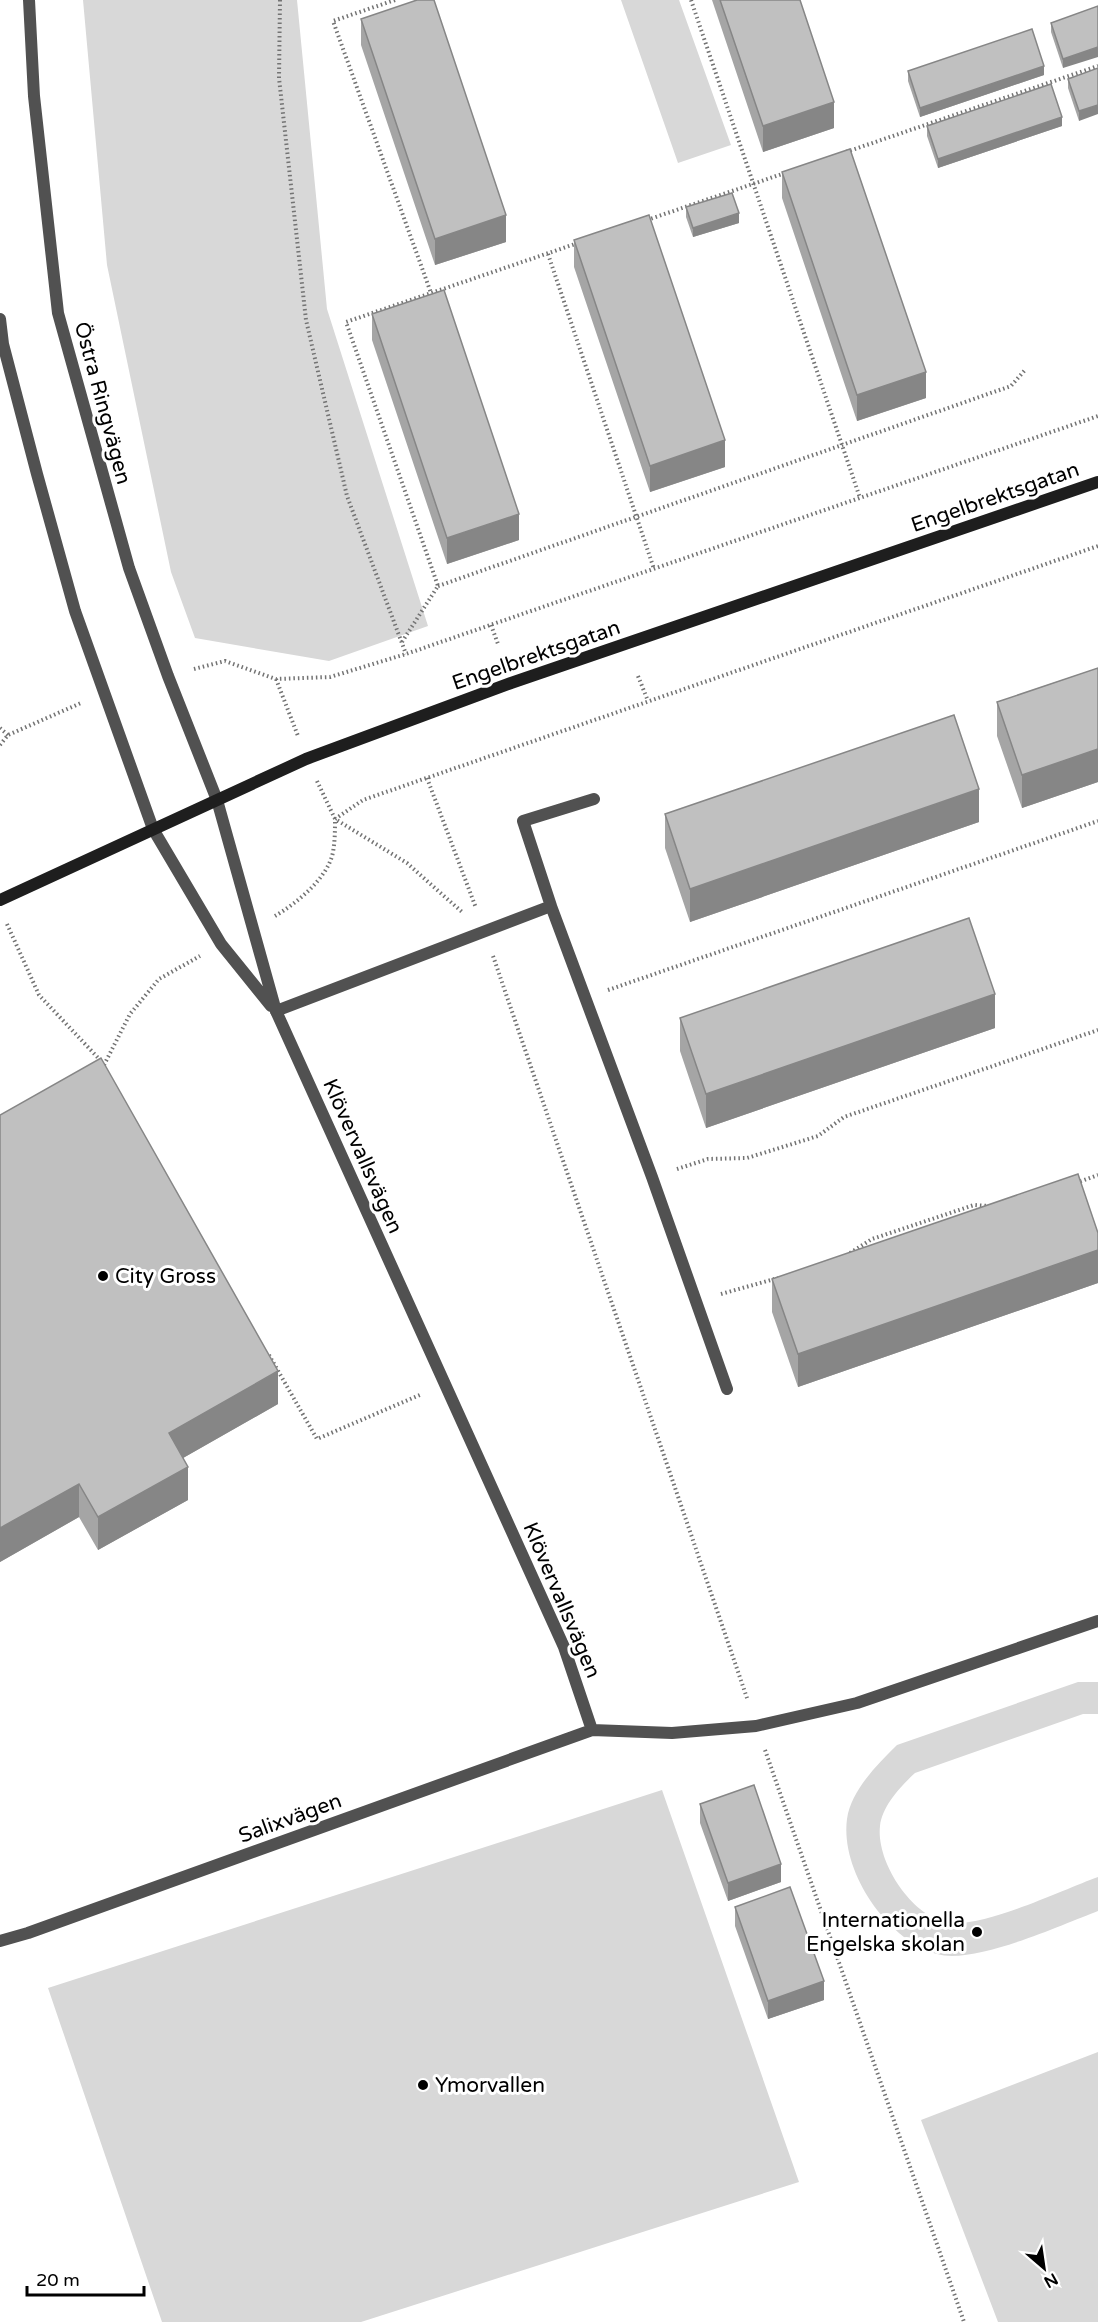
<svg xmlns="http://www.w3.org/2000/svg" width="1098" height="2322" viewBox="0 0 1098 2322" font-family="'Varela Round',sans-serif">
<style>
.green{fill:#d8d8d8}
.lines{fill:none;stroke-linecap:round;stroke-linejoin:round}
.path{stroke:#737373;stroke-width:4;stroke-dasharray:1.5 3;stroke-linecap:butt}
.service{stroke:#515151;stroke-width:12}
.minor{stroke:#515151;stroke-width:12}
.tertiary{stroke:#515151;stroke-width:12}
.secondary{stroke:#1e1e1e;stroke-width:12}
.wall{fill:#a5a5a5}
.shaded-wall{fill:#868686}
.building{fill:#c0c0c0;stroke:#868686;stroke-width:1.5}
.poi-dot{fill:#000;stroke:#fff;stroke-width:2}
.labels{text-anchor:middle;stroke-width:6;stroke-linejoin:round;paint-order:stroke}
.street-label{font-size:21px;fill:#000;stroke:#fff}
.poi-label{font-size:21px;fill:#000;stroke:#fff;text-anchor:start}
</style>
<rect width="100%" height="100%" fill="#fff"/>
<path class="green" d="M83,0H297L327,309L428,626L329,661L195,638L171,572L107,265Z
M621,0H679L731,145L678,163Z
M1078,1682H1098V1714H1083L915,1773C901,1786 882,1806 880,1826C876,1861 910,1914 945,1922C978,1931 1064,1889 1098,1877V1911C1061,1925 974,1965 937,1954C887,1940 840,1871 847,1819C851,1790 878,1764 897,1745Z
M662,1790L799,2182L361,2322H162L48,1988Z
M1098,2052V2322H998L921,2120Z"/>
<g class="lines">
<path class="path" d="M280,0L279,78L306,320L347,496L406,654
M395,0L333,21L431,293
M691,0L860,498
M846,152L1098,66
M647,220L785,173
M548,254L654,569
M438,586L1011,386L1025,370
M491,625L498,644
M402,642L438,586L346,322L578,243
M194,669L225,661L276,679L330,677L406,654L1098,416
M638,676L648,701
M276,679L298,736
M0,728L8,735
M0,745L8,735L81,703
M427,778L476,908
M317,781L335,819L407,863L462,912
M275,916C297,903 328,878 333,852C335,841 335,830 335,819L363,800L1098,546
M7,924L39,995L102,1062
M493,956L748,1701
M608,990L1098,821
M104,1065L130,1014L159,979L200,956
M677,1169L708,1159L747,1158L818,1136L844,1117L1098,1030
M1076,1183L1098,1175
M850,1253L872,1239L974,1205L988,1206
M721,1294L778,1278
M269,1355L317,1439L422,1394
M765,1750L964,2322"/>
<path class="service" d="M551,906L523,821L594,799
M276,1011L551,906L652,1177L727,1389"/>
<path class="minor" d="M217,800L276,1011L564,1647L592,1730L672,1733L756,1726L857,1703L1098,1621
M153,829L221,944L271,1006
M0,1941L28,1933L592,1730"/>
<path class="tertiary" d="M29,0L34,96L58,313L129,568L168,676L217,800
M0,319L3,344L37,474L75,611L153,829"/>
<path class="secondary" d="M0,900L306,759L511,683L1098,482"/>
</g>
<path class="wall" d="M712,0H800L834,128L763,152Z
M1098,6L1063,68L1051,32V23Z
M361,19L506,242L435,265L361,45Z
M1098,68L1079,121L1068,88V79Z
M908,71L1044,75L920,117L908,81Z
M927,126H1062L938,168L927,136Z
M782,172L926,398L857,421L782,198Z
M686,207L739,223L693,237L686,217Z
M574,240L725,467L650,492L574,267Z
M372,314L519,540L447,564L372,340Z
M1098,668V782L1022,808L997,736V702Z
M665,814L979,822L690,922L665,848Z
M680,1018L995,1028L706,1128L680,1051Z
M0,1115L278,1404L183,1458L188,1500L98,1550L79,1517L0,1562Z
M1098,1233V1283L798,1387L772,1312V1279Z
M700,1804L781,1882L728,1901L700,1823Z
M735,1907L824,2000L768,2019L735,1926Z"/>
<path class="shaded-wall" d="M1098,47V57L1063,68V59Z
M1044,66V75L920,117V108Z
M834,102V128L763,152V126Z
M1098,105V114L1079,121V111Z
M1062,117V126L938,168V159Z
M739,213V223L693,237V228Z
M506,215V242L435,265V239Z
M926,372V398L857,421V395Z
M725,440V467L650,492V466Z
M519,514V540L447,564V538Z
M1098,749V782L1022,808V775Z
M979,789V822L690,922V889Z
M995,994V1028L706,1128V1094Z
M1098,1250V1283L798,1387V1354Z
M278,1371V1404L169,1466V1433Z
M188,1467V1500L98,1550V1517Z
M79,1484V1517L0,1562V1528Z
M781,1864V1882L728,1901V1883Z
M824,1981V2000L768,2019V2001Z"/>
<path class="building" d="M417,0H434L506,215L435,239L361,19Z
M720,0H800L834,102L763,126Z
M1098,6V47L1063,59L1051,23Z
M1032,29L1044,66L920,108L908,71Z
M1098,68V105L1079,111L1068,79Z
M1051,84L1062,117L938,159L927,126Z
M850,149L926,372L857,395L782,172Z
M732,193L739,213L693,228L686,207Z
M649,215L725,440L650,466L574,240Z
M444,290L519,514L447,538L372,314Z
M1098,668V749L1022,775L997,702Z
M954,715L979,789L690,889L665,814Z
M969,918L995,994L706,1094L680,1018Z
M101,1058L278,1371L169,1433L188,1467L98,1517L79,1484L0,1528V1115Z
M1078,1174L1098,1233V1250L798,1354L772,1279Z
M754,1785L781,1864L728,1883L700,1804Z
M790,1887L824,1981L768,2001L735,1907Z"/>
<g class="poi-dot">
<circle cx="103" cy="1276" r="6"/>
<circle cx="977" cy="1932" r="6"/>
<circle cx="423" cy="2085" r="6"/>
</g>
<g class="labels">
<g class="street-label">
<text transform="translate(103 403) rotate(75)" y="7">Östra Ringvägen</text>
<text transform="translate(995 497) rotate(-19)" y="7">Engelbrektsgatan</text>
<text transform="translate(536 655) rotate(-19)" y="7">Engelbrektsgatan</text>
<text transform="translate(363 1156) rotate(66)" y="7">Klövervallsvägen</text>
<text transform="translate(562 1600) rotate(67)" y="7">Klövervallsvägen</text>
<text transform="translate(290 1818) rotate(-20)" y="7">Salixvägen</text>
</g>
<g class="poi-label">
<text x="115" y="1283">City Gross</text>
<text x="965" y="1927" text-anchor="end">Internationella<tspan x="965" dy="24">Engelska skolan</tspan></text>
<text x="435" y="2092">Ymorvallen</text>
</g>
</g>
<g transform="translate(1044 2268) rotate(151)" stroke="#ffffff" stroke-width="4.5" paint-order="stroke">
<path d="M0-4.5L10 22L0 15L-10 22Z" fill="#000000"/>
<text y="-9" font-size="16" font-weight="bold" text-anchor="middle" fill="#000000">N</text>
</g>
<path d="M27 2286v9h117v-9" fill="none" stroke="#000000" stroke-width="3"/>
<text x="36" y="2286" font-size="18" fill="#000000" stroke="#ffffff" stroke-width="4.5" paint-order="stroke">20 m</text>
</svg>
